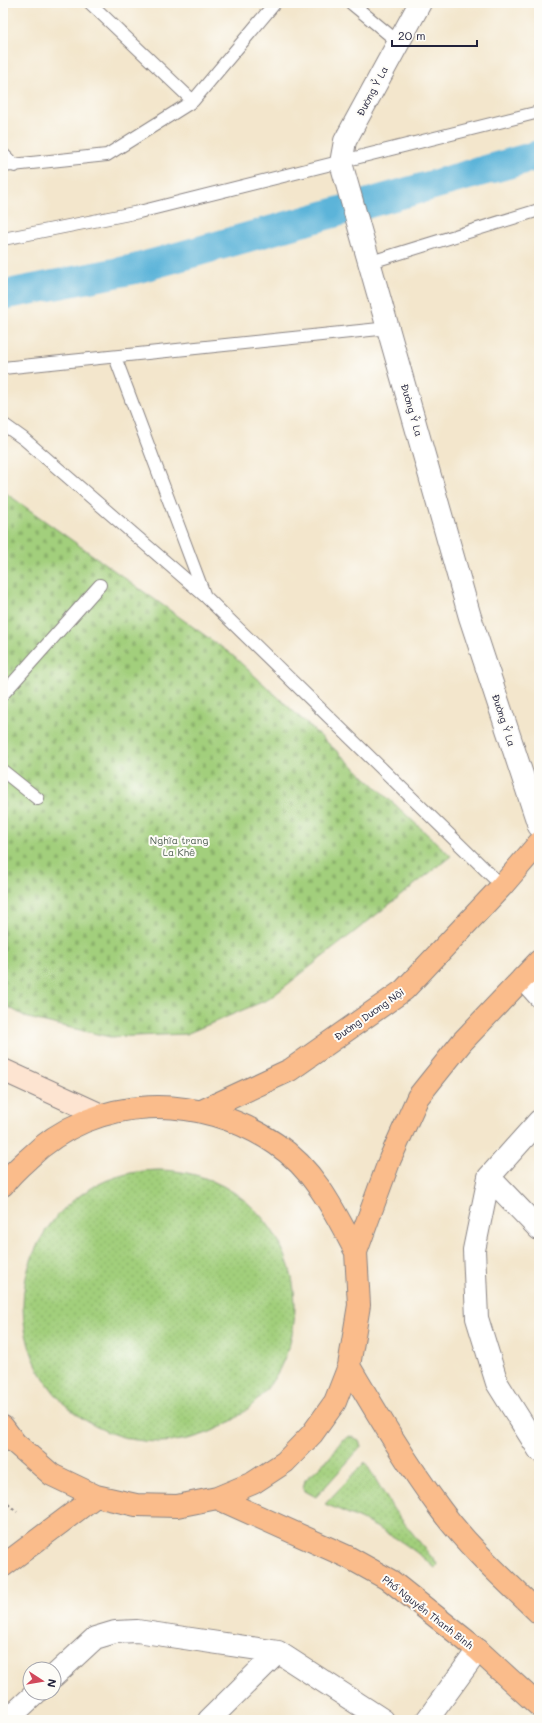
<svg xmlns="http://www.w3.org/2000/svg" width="542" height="1723" viewBox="0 0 542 1723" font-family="Mali,sans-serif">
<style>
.grass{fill:url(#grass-dots);stroke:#62785c}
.cemetery{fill:url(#cemetery-stones);stroke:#62785c}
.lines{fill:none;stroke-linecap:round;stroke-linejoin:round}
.canal{stroke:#5bb4d9;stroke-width:30}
.service-casing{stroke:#8a8484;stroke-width:14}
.minor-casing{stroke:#8a8484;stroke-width:24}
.secondary-casing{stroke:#8a8484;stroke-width:24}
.primary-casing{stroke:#8a8484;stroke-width:24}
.path{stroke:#8a8484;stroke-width:2.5;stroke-dasharray:3 3;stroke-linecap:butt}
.service{stroke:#fff;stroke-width:12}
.minor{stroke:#fff;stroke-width:22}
.secondary{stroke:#fde4d1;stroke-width:22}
.primary{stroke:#fabc8b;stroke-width:22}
.labels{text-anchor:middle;stroke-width:4;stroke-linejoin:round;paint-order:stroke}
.street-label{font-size:10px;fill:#22223b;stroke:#fdfcf7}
.park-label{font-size:10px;fill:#4f5f52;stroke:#fdfcf7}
</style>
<defs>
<pattern id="grass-dots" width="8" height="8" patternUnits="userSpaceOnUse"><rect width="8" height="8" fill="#a2cf7c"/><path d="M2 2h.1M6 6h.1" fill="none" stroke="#8bb16c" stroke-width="1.8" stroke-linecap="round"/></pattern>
<pattern id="cemetery-stones" width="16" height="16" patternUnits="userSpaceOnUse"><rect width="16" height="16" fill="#a2cf7c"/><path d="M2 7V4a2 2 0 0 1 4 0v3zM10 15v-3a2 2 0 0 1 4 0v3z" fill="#8bb16c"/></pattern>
</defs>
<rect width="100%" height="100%" fill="#fdfcf7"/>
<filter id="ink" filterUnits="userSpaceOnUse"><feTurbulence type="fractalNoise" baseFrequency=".025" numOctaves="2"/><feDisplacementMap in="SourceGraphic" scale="8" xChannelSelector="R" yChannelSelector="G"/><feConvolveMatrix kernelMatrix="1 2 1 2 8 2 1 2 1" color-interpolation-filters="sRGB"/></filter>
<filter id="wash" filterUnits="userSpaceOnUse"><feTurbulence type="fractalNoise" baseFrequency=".012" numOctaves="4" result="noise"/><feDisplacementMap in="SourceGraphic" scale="16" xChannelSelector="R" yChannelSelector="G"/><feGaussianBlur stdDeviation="0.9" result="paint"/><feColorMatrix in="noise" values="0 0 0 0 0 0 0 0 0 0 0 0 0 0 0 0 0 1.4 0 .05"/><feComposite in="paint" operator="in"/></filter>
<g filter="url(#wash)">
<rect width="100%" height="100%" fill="#f3e6cc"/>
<path class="grass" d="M23 1306a136 136 0 1 1 272 0a136 136 0 1 1-272 0Z
M350,1436L359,1440L361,1447L316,1497L305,1491L303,1488L305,1480L330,1457L342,1440Z
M365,1462L394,1510L438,1565L435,1568C401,1537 367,1521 325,1504Z"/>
<path class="cemetery" d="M3,491L231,654L451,856L269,999L186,1034L110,1037L28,1018L3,1004Z"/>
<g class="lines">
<path class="canal" d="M3,295L135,269L539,155"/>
</g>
</g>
<g filter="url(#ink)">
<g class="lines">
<defs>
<path id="service" d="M90,3L193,101
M351,3L398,42
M3,154L15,166
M3,166L107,155L193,101L275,3
M3,239L139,212L539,112
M371,262L539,210
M115,357L204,594
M3,368L389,328
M3,424L24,439L205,596L502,886
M3,694L100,585
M3,771L38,799"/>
<path id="minor" d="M420,3L345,141L341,163L470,617L539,826
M523,978L539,996
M539,1121L489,1177L474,1250L477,1318L497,1383L539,1450
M489,1177L539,1229
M54,1676L95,1638L115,1632L137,1631L278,1652L383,1720
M7,1720L36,1693
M209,1720L278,1652
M427,1720L478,1650"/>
<path id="secondary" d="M3,1070L101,1115"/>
<path id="primary" d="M202,1111L290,1070L404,990L502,886L539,843
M3,1185C10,1175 19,1167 28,1159C95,1093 200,1092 276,1144C315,1170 335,1212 356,1252
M349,1366C378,1415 407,1464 441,1510C469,1548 505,1580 539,1613
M3,1427L15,1443L52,1475L96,1496L136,1505L177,1506L217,1498L253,1483L285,1462L312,1434L335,1402L349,1366L359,1305L356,1252L390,1159L418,1097L462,1042L539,961
M217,1498L348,1557L391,1581L478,1650L539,1706
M3,1566L96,1496"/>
</defs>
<use href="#service" class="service-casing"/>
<use href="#minor" class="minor-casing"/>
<use href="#secondary" class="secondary-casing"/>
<use href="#primary" class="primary-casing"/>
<path class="path" d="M3,1500L17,1512"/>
<use href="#service" class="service"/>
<use href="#minor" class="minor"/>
<use href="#secondary" class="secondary"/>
<use href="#primary" class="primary"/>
</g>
</g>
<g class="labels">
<g class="street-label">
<text transform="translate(372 91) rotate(-62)" y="4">Đường Ỷ La</text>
<text transform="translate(412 410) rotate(74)" y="4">Đường Ỷ La</text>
<text transform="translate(504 720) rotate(72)" y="4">Đường Ỷ La</text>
<text transform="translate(369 1014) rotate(-35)" y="4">Đường Dương Nội</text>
<text transform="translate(428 1612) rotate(38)" y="4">Phố Nguyễn Thanh Bình</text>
</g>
<g class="park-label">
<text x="179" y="844">Nghĩa trang<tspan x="179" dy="12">La Khê</tspan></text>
</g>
</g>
<rect width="542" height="1723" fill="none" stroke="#fdfcf7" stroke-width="16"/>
<g transform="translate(42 1681) rotate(102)"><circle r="19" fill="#fdfcf7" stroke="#a5a5ac"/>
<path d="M0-3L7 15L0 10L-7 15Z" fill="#d1495b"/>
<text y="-6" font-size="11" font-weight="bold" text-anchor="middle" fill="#22223b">N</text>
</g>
<path d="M392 40v6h85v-6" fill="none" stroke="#22223b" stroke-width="2"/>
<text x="398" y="40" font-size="12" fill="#22223b" stroke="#fdfcf7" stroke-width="3" paint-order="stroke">20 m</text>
</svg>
